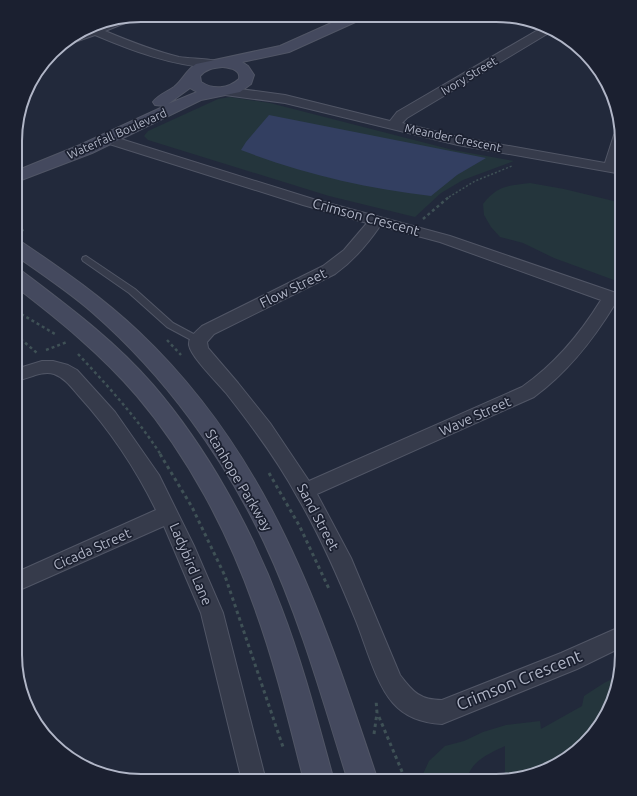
<svg xmlns="http://www.w3.org/2000/svg" width="637" height="796" viewBox="0 0 637 796" font-family="Ubuntu,sans-serif">
<style>
.green{fill:#24353c}
.water{fill:#333f61}
.lines{fill:none;stroke-linecap:round;stroke-linejoin:round}
.lane-casing{stroke:#515666;stroke-width:2}
.street-casing{stroke:#515666;stroke-width:2}
.secondary-casing{stroke:#515666;stroke-width:2}
.path-far2{stroke:#3f5156;stroke-width:1.5;stroke-dasharray:2 2;stroke-linecap:butt}
.path-far1{stroke:#3f5156;stroke-width:2.5;stroke-dasharray:3 3;stroke-linecap:butt}
.path{stroke:#3f5156;stroke-width:3;stroke-dasharray:3.5 3.5;stroke-linecap:butt}
.lane{fill:#363b4b;fill-rule:evenodd}
.street{fill:#363b4b;fill-rule:evenodd}
.secondary{fill:#44495e;fill-rule:evenodd}
.labels{text-anchor:middle;stroke-width:3.5;stroke-linejoin:round;paint-order:stroke}
.far-street-label{font-size:12px;fill:#b1b6c7;stroke:#1b2030}
.street-label{font-size:14px;fill:#b1b6c7;stroke:#1b2030}
.near-street-label{font-size:17px;fill:#b1b6c7;stroke:#1b2030}
.rim{fill:none;stroke:#b1b6c7;stroke-width:2}
</style>
<rect width="100%" height="100%" fill="#22293b"/>
<path class="green" d="M230,97L270,103L453,150L514,161L463,180L441,193L415,217L329,196L148,140L144,136L148,131L218,99Z
M530,183L564,189L622,203V283L554,258L523,243L500,237L491,227L484,215L483,204C498,185 508,186 530,183Z
M618,676L601,725L559,764L505,781V746C488,754 471,761 466,781H421L423,774L429,761L445,746L464,741L483,732L506,725L540,721L541,729L582,706L584,696L604,683Z"/>
<path class="water" d="M269,115L486,158L457,175L431,196C366,188 303,174 241,150L246,142Z"/>
<g class="lines">
<defs>
<path id="lane" d="M86,256L135,289L173,323L201,338L202,340L201,342H195L167,327L129,293L83,261L82,259L83,257Z"/>
<path id="street" d="M136,16L135,19L105,31C129,41 154,51 179,57C191,59 204,58 216,61L218,64L216,67L212,68C170,65 133,51 95,35L69,44H61L93,26L95,27L114,19Z
M543,27L552,31L407,118L402,123L458,137L605,163L614,135L616,132L620,131L622,149L618,165L622,166V174L458,145L285,103L225,95L221,94L219,91L221,88L225,87L285,95L390,121L397,112Z
M108,135L313,199L450,236L622,295V307L615,304C593,340 568,372 534,397L317,494L351,558L400,675C413,692 420,700 442,700L561,653L622,626V647L577,669L442,724C424,723 406,718 393,703C376,684 366,646 356,621C339,579 321,537 298,498C278,461 252,426 226,393C217,382 191,357 189,345C188,337 197,331 202,326L323,266L344,250L367,223L303,205L103,142L101,139L103,136ZM380,226L440,242L601,300C580,334 555,364 522,387L309,481L270,423L238,383L208,348L207,342L214,334L335,274C353,261 367,245 380,226Z
M42,361H53L68,365L77,370L115,412L159,475L194,546L223,613L266,781H242L201,613L164,526L15,592V573L156,510C136,469 110,430 79,396C72,388 65,378 54,374C42,370 28,379 16,381V369Z"/>
<path id="secondary" d="M347,16H364L362,19L289,52L242,62L248,66L254,75L251,84L240,92L201,100L92,153L16,182V171L80,145L165,106L155,105L153,102C158,95 167,92 174,87C183,80 186,70 196,64L280,46ZM222,67C230,68 241,69 239,79C228,89 213,90 201,82L200,76C206,69 213,68 222,67ZM190,88L197,92L168,104Z
M16,241L23,243C63,270 103,298 139,332C271,457 322,613 378,781H348C323,701 300,618 264,542C223,456 165,376 93,313C69,292 42,274 16,256Z
M16,271L23,272C69,307 115,341 153,385C207,448 252,529 281,607C303,664 318,723 334,781H304C289,722 275,663 254,606C228,532 188,456 137,396C101,354 59,320 16,287Z"/>
</defs>
<use href="#lane" class="lane-casing"/>
<use href="#street" class="street-casing"/>
<use href="#secondary" class="secondary-casing"/>
<path class="path-far2" d="M449,197L475,181L512,166"/>
<path class="path-far1" d="M423,219L450,196
M16,226L25,232
M16,311L55,334
M16,335L37,353
M167,340L181,355
M46,350L67,342
M78,354C108,386 137,418 161,455"/>
<path class="path" d="M160,454L192,507L225,576L283,747
M269,473L300,527L330,591
M379,717L406,781
M374,734L377,713L376,700"/>
<use href="#lane" class="lane"/>
<use href="#street" class="street"/>
<use href="#secondary" class="secondary"/>
</g>
<g class="labels">
<g class="far-street-label">
<text transform="translate(469 76) rotate(-31)" y="4">Ivory Street</text>
<text transform="translate(117 134) rotate(-24)" y="4">Waterfall Boulevard</text>
<text transform="translate(453 138) rotate(12)" y="4">Meander Crescent</text>
</g>
<g class="street-label">
<text transform="translate(366 217) rotate(15)" y="5">Crimson Crescent</text>
<text transform="translate(293 288) rotate(-26)" y="5">Flow Street</text>
<text transform="translate(475 416) rotate(-24)" y="5">Wave Street</text>
<text transform="translate(239 480) rotate(59)" y="5">Stanhope Parkway</text>
<text transform="translate(318 517) rotate(62)" y="5">Sand Street</text>
<text transform="translate(92 549) rotate(-24)" y="5">Cicada Street</text>
<text transform="translate(191 564) rotate(67)" y="5">Ladybird Lane</text>
</g>
<g class="near-street-label">
<text transform="translate(519 680) rotate(-22)" y="6">Crimson Crescent</text>
</g>
</g>
<path d="M0 0H637V796H0ZM141 22H496A119 119 0 0 1 615 141V655A119 119 0 0 1 496 774H141A119 119 0 0 1 22 655V141A119 119 0 0 1 141 22Z" fill="#1b2030" fill-rule="evenodd"/>
<path class="rim" d="M141 22H496A119 119 0 0 1 615 141V655A119 119 0 0 1 496 774H141A119 119 0 0 1 22 655V141A119 119 0 0 1 141 22Z"/>
</svg>
